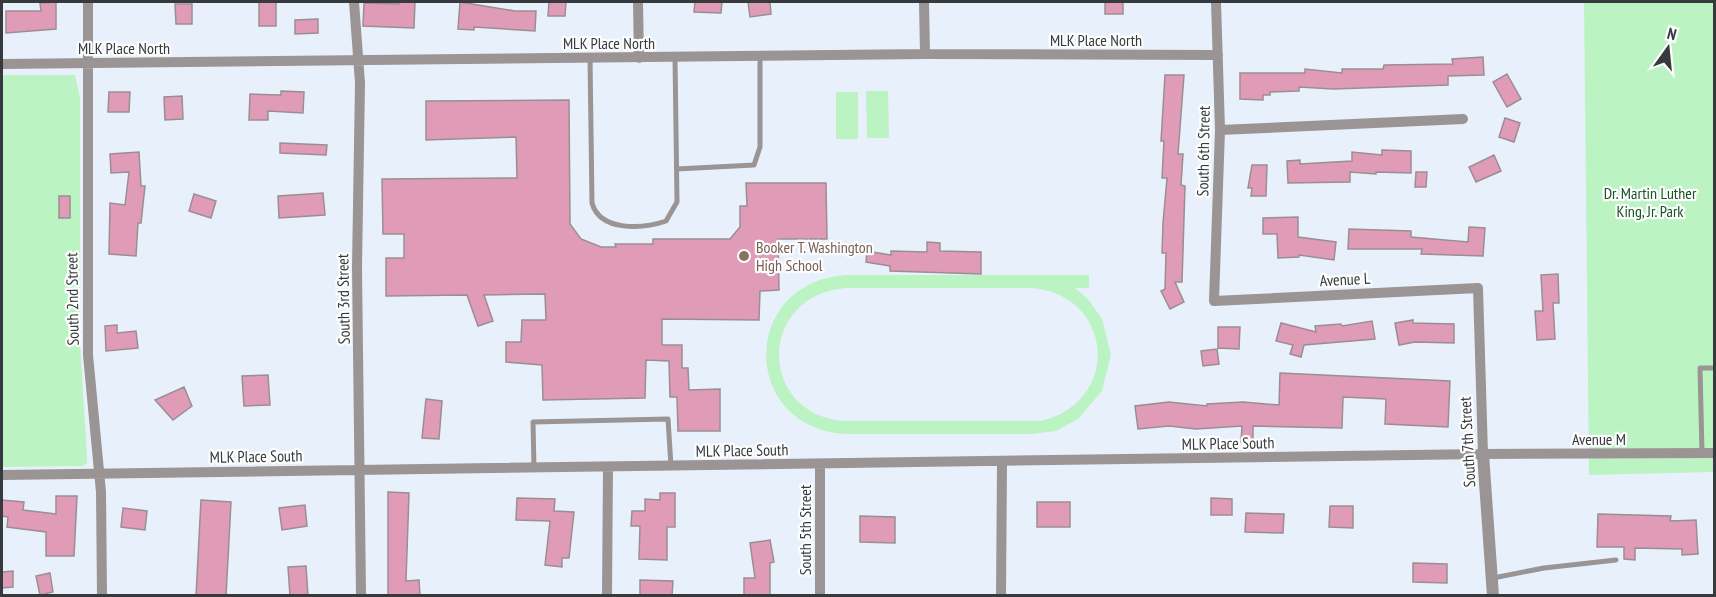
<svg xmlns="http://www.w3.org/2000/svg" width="1716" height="597" viewBox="0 0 1716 597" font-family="'PT Sans Narrow',sans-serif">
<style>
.green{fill:#bbf3c3;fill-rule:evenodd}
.building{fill:#e09cb6;stroke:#9a8e92;stroke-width:1.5}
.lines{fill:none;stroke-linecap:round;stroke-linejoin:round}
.service{stroke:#9a9494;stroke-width:5}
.minor{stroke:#9a9494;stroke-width:10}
.tertiary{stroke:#9a9494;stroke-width:12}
.education-dot{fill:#8d6e63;stroke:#fdfdfd;stroke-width:2}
.labels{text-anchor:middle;stroke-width:4.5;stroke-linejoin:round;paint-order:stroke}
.street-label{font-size:16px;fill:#363a3d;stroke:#fdfdfd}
.park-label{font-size:16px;fill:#175227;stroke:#fdfdfd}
.education-label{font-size:16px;fill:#785e54;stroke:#fdfdfd;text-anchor:start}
</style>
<rect width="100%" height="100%" fill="#e8f1fb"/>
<path class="green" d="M1584,2H1714V472L1589,475Z
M2,75H75L80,98V342L87,458V463L83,466L2,467Z
M866,91H888L889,138H867Z
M836,92H858V139H836Z
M845,275H1089V288H1075L1088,299L1102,319L1111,355L1102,391L1078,419L1056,431L1031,434H845C740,427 740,283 845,275ZM846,288H1031C1114,294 1122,402 1041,421H845C757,415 757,295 846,288Z"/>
<path class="building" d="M56,2V29L6,33V11H41L40,3Z
M259,2H276V26H259Z
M399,2H415L414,28L363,26L364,3L399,4Z
M460,2L515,11H536L535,31L474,27V30L458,29Z
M549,2H566L565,16H548Z
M695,2H722L721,13L694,12Z
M748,2H770L771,14L750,17Z
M1105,2H1123V14H1105Z
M175,4H192V24H176Z
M318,19V33L295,34V20Z
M1483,57L1484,75L1448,76V85L1333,89L1299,87V91L1270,92V95H1263V100L1240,99V73H1305V69L1342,73V69H1383L1384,65L1453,64L1452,59Z
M1507,74L1521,99L1507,107L1493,82Z
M1165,75H1184L1178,154H1183L1181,185L1185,186L1182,282H1175L1184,302L1170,309L1161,291L1165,289L1166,253H1162L1163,223L1167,178H1162L1164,141H1161Z
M281,91L304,92L303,113L268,111V120H249L250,94L281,95Z
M109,92H130L129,112H108Z
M182,96L183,119L165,120L164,97Z
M569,100L570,224L581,239L601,247H616L615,244H653V239H730L740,227V206H747L746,183H826L827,239H778L779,290L760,291L759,320L662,319V345H682V368H688L689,390L720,389V431H678L677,397H670L669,361L646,360L645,398L543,400L542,365L506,362V342H521L522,320H546L545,294L484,295L493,321L478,326L467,295L386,296V258H404V234H383L382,179L517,178L516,137L426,140V101Z
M1505,118L1520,123L1514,142L1499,137Z
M280,143L327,145L326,155L280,153Z
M1382,150L1411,151V173L1376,172V174L1350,172V182L1288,183L1287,161L1300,160V164L1352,161V152L1382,155Z
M139,152L141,186H145L141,223H138L136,256L109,254L110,203L125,205L129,172L111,173L110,154Z
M1494,155L1501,171L1476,182L1469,167Z
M1252,165H1267L1266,196H1251L1252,188H1248Z
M1416,172H1427L1426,187H1415Z
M323,193L325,215L279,218L278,196Z
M194,194L216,201L211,218L189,211Z
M59,196H70V218H59Z
M1298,217V237L1336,242L1334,260L1299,255V257L1278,258L1277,234H1263V218Z
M1469,227L1485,228L1483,256L1421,254L1422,249H1348L1349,229L1411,231V237L1468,242Z
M927,242L940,243V251L981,252V274L890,271V266L866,262L867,251L891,255V251L927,252Z
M1558,274L1559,303H1553L1555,339L1537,340L1535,311H1543L1541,275Z
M1413,320V323L1454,324V343L1415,342L1399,345L1395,323Z
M1372,321L1375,339L1304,345L1301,357L1290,354L1293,345L1276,341L1281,323L1316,332L1315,326L1341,324L1342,326Z
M117,325V333L136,331L138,348L106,351L105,326Z
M1218,327H1240L1239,349L1218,348Z
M1217,349L1219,364L1203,366L1201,351Z
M1280,373L1450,381L1448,427L1385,424L1386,399L1343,397L1342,428L1253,426V442H1241L1242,426L1196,429L1169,426L1138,429L1135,406L1169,402L1207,406V404L1243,402L1279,405Z
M268,375L270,405L244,406L242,376Z
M184,387L192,406L173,420L155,400Z
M426,399L442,401L439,439L422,438Z
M388,492L409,493L406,581L419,580L420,596H388Z
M660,493H675V527H667V560L639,559L640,526H631L632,511H645V499L660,500Z
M56,496H77L74,556H46V532L7,527L8,517L2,516V500L24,502L23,510L56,514Z
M517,498L555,499L554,511L574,512L569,558H562V567L545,565L550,521L516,520Z
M1211,498L1232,499V515H1211Z
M201,500L231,502L226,596H196Z
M1037,502H1070V527H1037Z
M305,505L307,526L282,530L279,508Z
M1330,506H1353V528L1329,527Z
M123,508L147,511L145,530L121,527Z
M1246,513L1284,514L1283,533L1245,532Z
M1598,514L1671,516L1670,521L1696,520L1698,554L1682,555V549L1635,548V560L1624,559V547H1597Z
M860,516L895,517V543L860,542Z
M770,540L774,562L770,563V596H744V578H755L750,543Z
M1413,563L1447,564V583L1413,582Z
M306,566L308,596H290L288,567Z
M13,571V587L2,588V572Z
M50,573L53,592L40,595L36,576Z
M640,580L673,581L672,596L640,595Z"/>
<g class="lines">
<path class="service" d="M590,58L592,203C600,232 643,229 666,221L677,202L675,57
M677,169L754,165L760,147V56
M1702,453L1700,368H1714
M534,468L533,422L668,419L671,466
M1493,578L1544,568L1616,560"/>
<path class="minor" d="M88,2V355L101,492L102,596
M354,2L360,83L357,267L361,596
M638,2L639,58
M924,2L925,54
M1216,2L1220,130L1214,301L1478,288L1483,454
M2,64L925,54L1218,55
M1220,130L1463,119
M2,475L1483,454L1714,453
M607,596L608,467
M820,596V464
M1001,596L1002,462"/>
<path class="tertiary" d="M1483,454L1493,596"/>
</g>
<circle class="education-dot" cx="744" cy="256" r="6"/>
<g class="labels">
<g class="street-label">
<text x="1096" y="46">MLK Place North</text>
<text x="609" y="49">MLK Place North</text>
<text x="124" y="54">MLK Place North</text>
<text transform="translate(1203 151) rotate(-89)" y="6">South 6th Street</text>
<text transform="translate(1345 279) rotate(-3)" y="6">Avenue L</text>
<text transform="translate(72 299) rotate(-91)" y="6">South 2nd Street</text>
<text transform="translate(343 299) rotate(-91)" y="6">South 3rd Street</text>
<text x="1599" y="445">Avenue M</text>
<text transform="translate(1467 442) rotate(-93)" y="6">South 7th Street</text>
<text transform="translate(1228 443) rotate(-1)" y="6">MLK Place South</text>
<text transform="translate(742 450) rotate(-1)" y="6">MLK Place South</text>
<text transform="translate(256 456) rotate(-1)" y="6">MLK Place South</text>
<text transform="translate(805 530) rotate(-90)" y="6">South 5th Street</text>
</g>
<g class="park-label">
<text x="1650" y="199">Dr. Martin Luther<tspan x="1650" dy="18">King, Jr. Park</tspan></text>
</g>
<g class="education-label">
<text x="756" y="253">Booker T. Washington<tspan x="756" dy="18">High School</tspan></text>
</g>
</g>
<rect width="1716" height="597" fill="none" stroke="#363a3d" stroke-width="6"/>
<g transform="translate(1668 48) rotate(15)" stroke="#fdfdfd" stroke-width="4.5" paint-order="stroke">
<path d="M0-4.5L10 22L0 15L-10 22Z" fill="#363a3d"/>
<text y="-9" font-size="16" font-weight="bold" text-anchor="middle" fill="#363a3d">N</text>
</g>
</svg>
